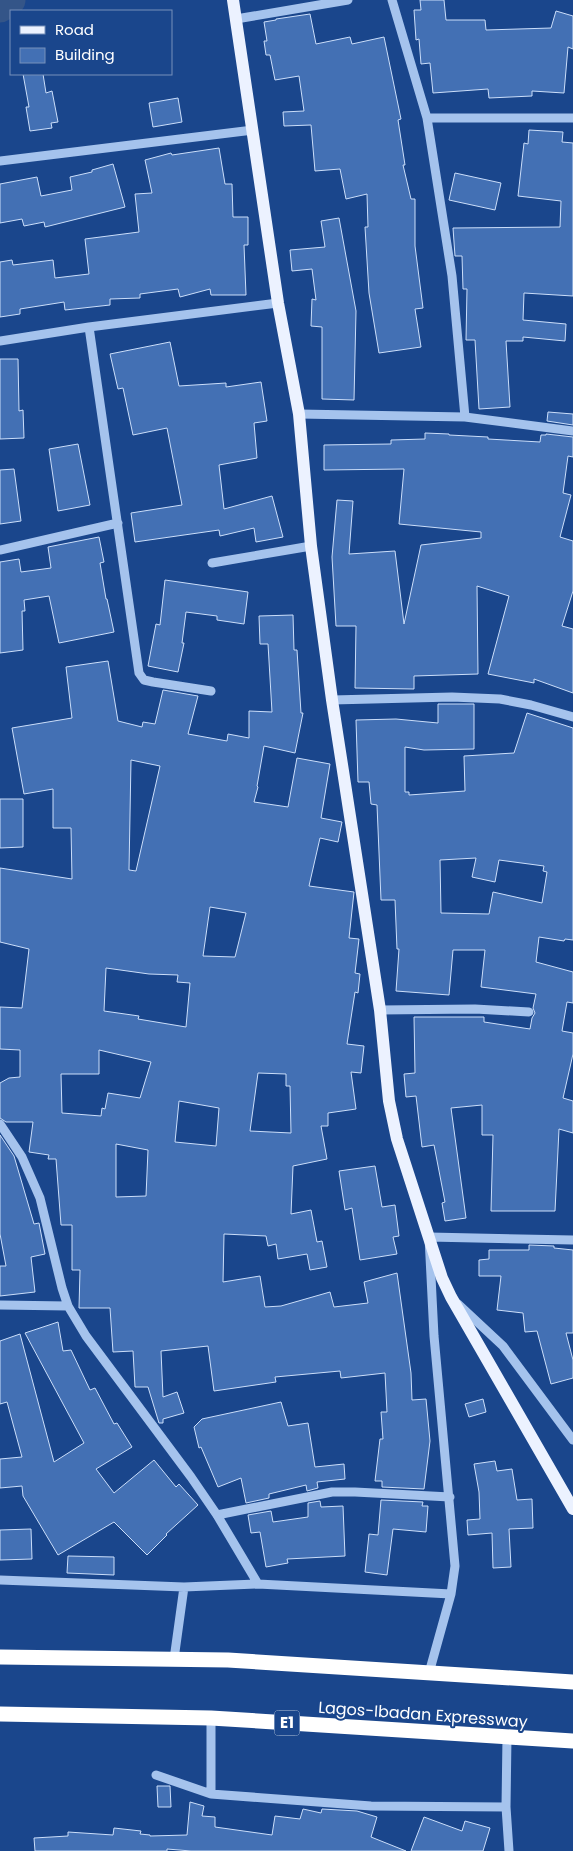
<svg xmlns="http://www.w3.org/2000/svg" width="573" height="1851" viewBox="0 0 573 1851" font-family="Poppins,sans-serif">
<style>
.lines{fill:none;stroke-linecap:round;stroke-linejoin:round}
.river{stroke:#345588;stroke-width:31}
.building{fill:#4370b4;stroke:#cbdefa;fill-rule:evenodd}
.minor{stroke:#a5c3ed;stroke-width:9}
.major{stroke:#ecf2ff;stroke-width:12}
.highway{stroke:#fff;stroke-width:15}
.labels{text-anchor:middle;stroke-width:4;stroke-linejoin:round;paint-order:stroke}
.shield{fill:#1a468c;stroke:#bac8dc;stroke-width:1}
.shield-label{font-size:15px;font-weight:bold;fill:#fff}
.street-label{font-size:16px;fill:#fff;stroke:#1a468c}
</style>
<rect width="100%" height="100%" fill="#1a468c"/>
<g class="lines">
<path class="river" d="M0,7L10,0"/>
</g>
<path class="building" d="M420,0H444L446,20H485L486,30L551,28L556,11L573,16V49L568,47L564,93L532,91V96L489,98L488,89L433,93L430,63L421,64L419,39L416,40L414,10H421Z
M310,14L316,44L350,37L352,44L384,37L401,119L398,120L405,165H403L411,199H415V246L423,308L415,309L421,347L379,353L369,293L365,227H368L367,194L346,199L340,169L315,171L311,125L284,126L283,112L304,111L299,76L275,80L270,55H266L264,41H267L264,22L276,20V19Z
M23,74H43L46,93L52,91L58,122L51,123L52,128L30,131L26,107H29Z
M178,98L182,122L153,127L149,103Z
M529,130L563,132L562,142L573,143V296L524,293L523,320L566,324L565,341L523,337V341H506L510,407L479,409L475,340H466L467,289H463L462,256H455L453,228L560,227L561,201L518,196L524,143L528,144Z
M219,148L225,184H232L233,217H248V245H244L246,295H211L210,289L180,297L178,289L140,294V298L110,299V305L65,310L64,302L20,309V314L0,317V262L12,260L13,265L53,260L55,278L89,274L85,239L139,232L135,194L152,193L145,160L171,153L172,155Z
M113,164L125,207L45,227L44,222L24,226L22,219L0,223V184L37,177L41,196L72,190L70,177L92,172V170Z
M455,173L501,183L495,210L449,200Z
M339,218L356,311L354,400L322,399V327L311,326L312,299L316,300L312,269L292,271L290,250L325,247L321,221Z
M170,342L179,386L226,383V387L261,382L267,421L254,423L257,458L219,465L224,509L272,496L283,537L256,542L254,528L220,536L219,530L135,542L131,513L182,505L167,428L133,435L123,388L118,389L110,354Z
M0,359H18L19,411L23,410L24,438L0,439Z
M548,412L573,414V425L547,421Z
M425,433L449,434V435L488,437V439L540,442L541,435H546V434L573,437V457L568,456L563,493L571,495L560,537L573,541V591L562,626L573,629V693L534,679V683L488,674L509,596L477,586L478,674L414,676V689L355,688L356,626H336L332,557L337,500L353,501L349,554L395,551L404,624L421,545L481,538V532L399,524L404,469L324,470V445L391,444V440L425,439Z
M78,444L90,505L58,511L49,449Z
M14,469L21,521L0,524V470Z
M99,537L104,562L100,563L106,599H107L114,632L59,643L49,596L24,600L25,611H22L23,650L0,653V562L19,559L21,572L51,568L48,547Z
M165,580L248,592L244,624L217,620V616L186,612L182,643H184L178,672L148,666L156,624L160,625Z
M293,615L294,650H297L301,713H303L295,753L264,746L257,786L258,787L254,802L288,807L297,758L330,764L321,818L342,822L338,842L320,838L309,886L354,892L349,938L359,939L355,973L360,974L358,993L355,992L347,1044L364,1046L361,1073L351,1072L356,1109L328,1113V1126H321L327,1159L293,1166L291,1214L311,1210L317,1242L322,1241L327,1267L310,1270L307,1254L278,1259L276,1244L268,1246L266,1236L224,1234L223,1282L260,1276L265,1307L281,1306L330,1292L334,1307L368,1303L364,1282L397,1273L411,1373L412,1400L426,1399L430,1441L424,1489L382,1487V1481H375L380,1439H383L381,1412H387L385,1373L341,1378L340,1371L275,1377L276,1382L214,1391L208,1346L161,1351L163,1397L177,1392L184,1413L163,1419V1423H159L148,1387H135L133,1351L113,1352L110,1308H79L80,1270H72V1225H61L56,1159H48L49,1155L29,1152L33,1122H6L0,1118V1083L9,1078L20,1077V1050L0,1049V1007L22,1008L29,949L0,942V868L72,879L71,828H53V789L24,794L12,728L72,718L66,667L108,661L118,721L142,727L143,722L155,724L163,690L198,696L188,734L227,741L228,734L249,738V711L272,712L268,644H260L259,616ZM131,760L160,766L136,871L129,870ZM210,907L246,913L235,957L203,956ZM106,968L149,974L178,975L177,982L190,983L186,1027L138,1019L139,1016L104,1011ZM99,1050L151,1062L140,1098L108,1093L105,1109L102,1108L101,1116L62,1113L61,1074H99ZM258,1073L286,1074V1086H290L291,1133L250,1131ZM179,1101L219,1108L216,1146L175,1142ZM116,1144L148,1150L146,1196L116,1197Z
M438,704H474V749L424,750L405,747V792H409V795L465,791L464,756L514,753L527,713L573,728V940L565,939L564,941L539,937L536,962L573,972V1003L567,1002L562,1031L573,1033V1054L563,1098L573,1101V1133L559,1129L555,1211H491L493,1135H482V1105L451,1108L466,1218L445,1221L442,1203L445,1202L434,1145L422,1147L416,1096L406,1097L404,1074L415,1073L414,1017H484V1022L530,1029L532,1018L535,1013L533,1008L536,994L481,987L485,950H453L449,995L396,991L399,949H397L395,900H381L377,805L371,804L369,782H358L356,720L396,719L438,723ZM476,858L472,877L495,882L499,860L544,866L543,871L547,872L542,903L493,892L489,914L441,913L440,860Z
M0,799H23V847L0,848Z
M0,1135L14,1156L34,1224L39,1223L45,1254L31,1257L35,1292L0,1296V1266H6L0,1234Z
M375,1166L382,1207L395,1205L399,1236L393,1237L397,1254L360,1260L352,1208L345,1210L339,1171Z
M529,1245L554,1246V1248L573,1250V1333H566L573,1360V1378L551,1384L537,1331L525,1332L523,1313L497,1310L501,1276H479V1260L489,1259V1250H529Z
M58,1322L63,1351L71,1350L90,1390L95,1388L114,1424L117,1423L132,1447L96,1469L114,1493L154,1460L176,1487L179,1484L198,1505L166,1534L167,1535L147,1555L114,1522L58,1555L23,1496L22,1486L0,1488V1459L22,1457L7,1402L0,1404V1341L20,1334L54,1462L84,1443L25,1333Z
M483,1399L486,1412L469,1417L465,1404Z
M281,1402L288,1426L308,1423L315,1467L344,1464L345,1479L317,1482L318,1488L307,1491L306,1485L269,1494V1498L246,1503L241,1478L218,1487L201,1447L199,1448L194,1427L202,1419Z
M495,1461L497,1471L512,1469L517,1500L532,1499L533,1528L509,1529L511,1567L493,1568L492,1533L468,1535L467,1520L480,1519L479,1492L474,1464Z
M381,1500L423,1502L422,1506H428L426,1532L393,1529L387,1575L365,1572L369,1534L378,1535Z
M320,1501L321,1507L343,1506L345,1556L287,1559L288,1563L266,1567L260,1532L251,1533L248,1515L271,1511L273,1522L308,1517V1503Z
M31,1529L32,1559L0,1560V1530Z
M68,1556L114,1557V1575L67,1573Z
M157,1786H170L171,1807H158Z
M190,1802L204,1806L202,1816L215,1817V1827L272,1835L275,1816L300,1819L303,1809L321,1813L322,1809L357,1811L377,1817L371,1837L406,1851H191L167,1849V1851H35L34,1838L68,1836V1832L113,1835L114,1828L141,1831L140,1834L150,1835V1836L187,1835Z
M424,1817L462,1831L465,1821L490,1828L483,1851H411Z"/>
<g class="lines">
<path class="minor" d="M392,0L427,118L452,276L465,417
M236,19L348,0
M427,118H573
M0,161L253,130
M89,327L139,673L144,680L153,682L211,691
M0,341L89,327L278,303
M299,414L465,417L573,431
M0,550L118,523
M212,563L311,546
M332,700L452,697L500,699L531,705L573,717
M380,1010L475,1009L529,1012
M0,1124L22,1157L40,1198L62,1288L68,1306L86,1336L191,1477L217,1515L258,1584
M458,1304L503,1346L573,1440
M0,1305L68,1306
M217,1515L332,1492H355L450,1497
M0,1580L184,1587L258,1584L451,1594
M174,1659L184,1587
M429,1673L451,1594L455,1566L434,1336L429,1237L573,1240
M211,1718V1794
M507,1737L506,1807L509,1851
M156,1775L211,1794L371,1806L506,1807"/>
<path class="major" d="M233,0L278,303L299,414L311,546L332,700L380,1010L389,1101L397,1139L442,1278L451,1297L573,1509"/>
<path class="highway" d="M0,1657L228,1660L573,1682
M0,1714L211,1718L573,1741"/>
</g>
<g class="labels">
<rect class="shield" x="274.5" y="1710.5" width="25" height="25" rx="4"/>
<g class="shield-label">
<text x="287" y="1728">E1</text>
</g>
<g class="street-label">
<text transform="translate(423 1714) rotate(4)" y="6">Lagos-Ibadan Expressway</text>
</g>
</g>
<rect x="10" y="10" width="162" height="65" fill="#1a468c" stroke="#7690ba"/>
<rect x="20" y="26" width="25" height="8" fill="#ecf2ff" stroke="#7690ba"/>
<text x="55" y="35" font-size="15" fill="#ffffff">Road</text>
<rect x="20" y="48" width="25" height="15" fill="#4370b4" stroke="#7690ba"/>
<text x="55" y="60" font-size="15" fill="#ffffff">Building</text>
</svg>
